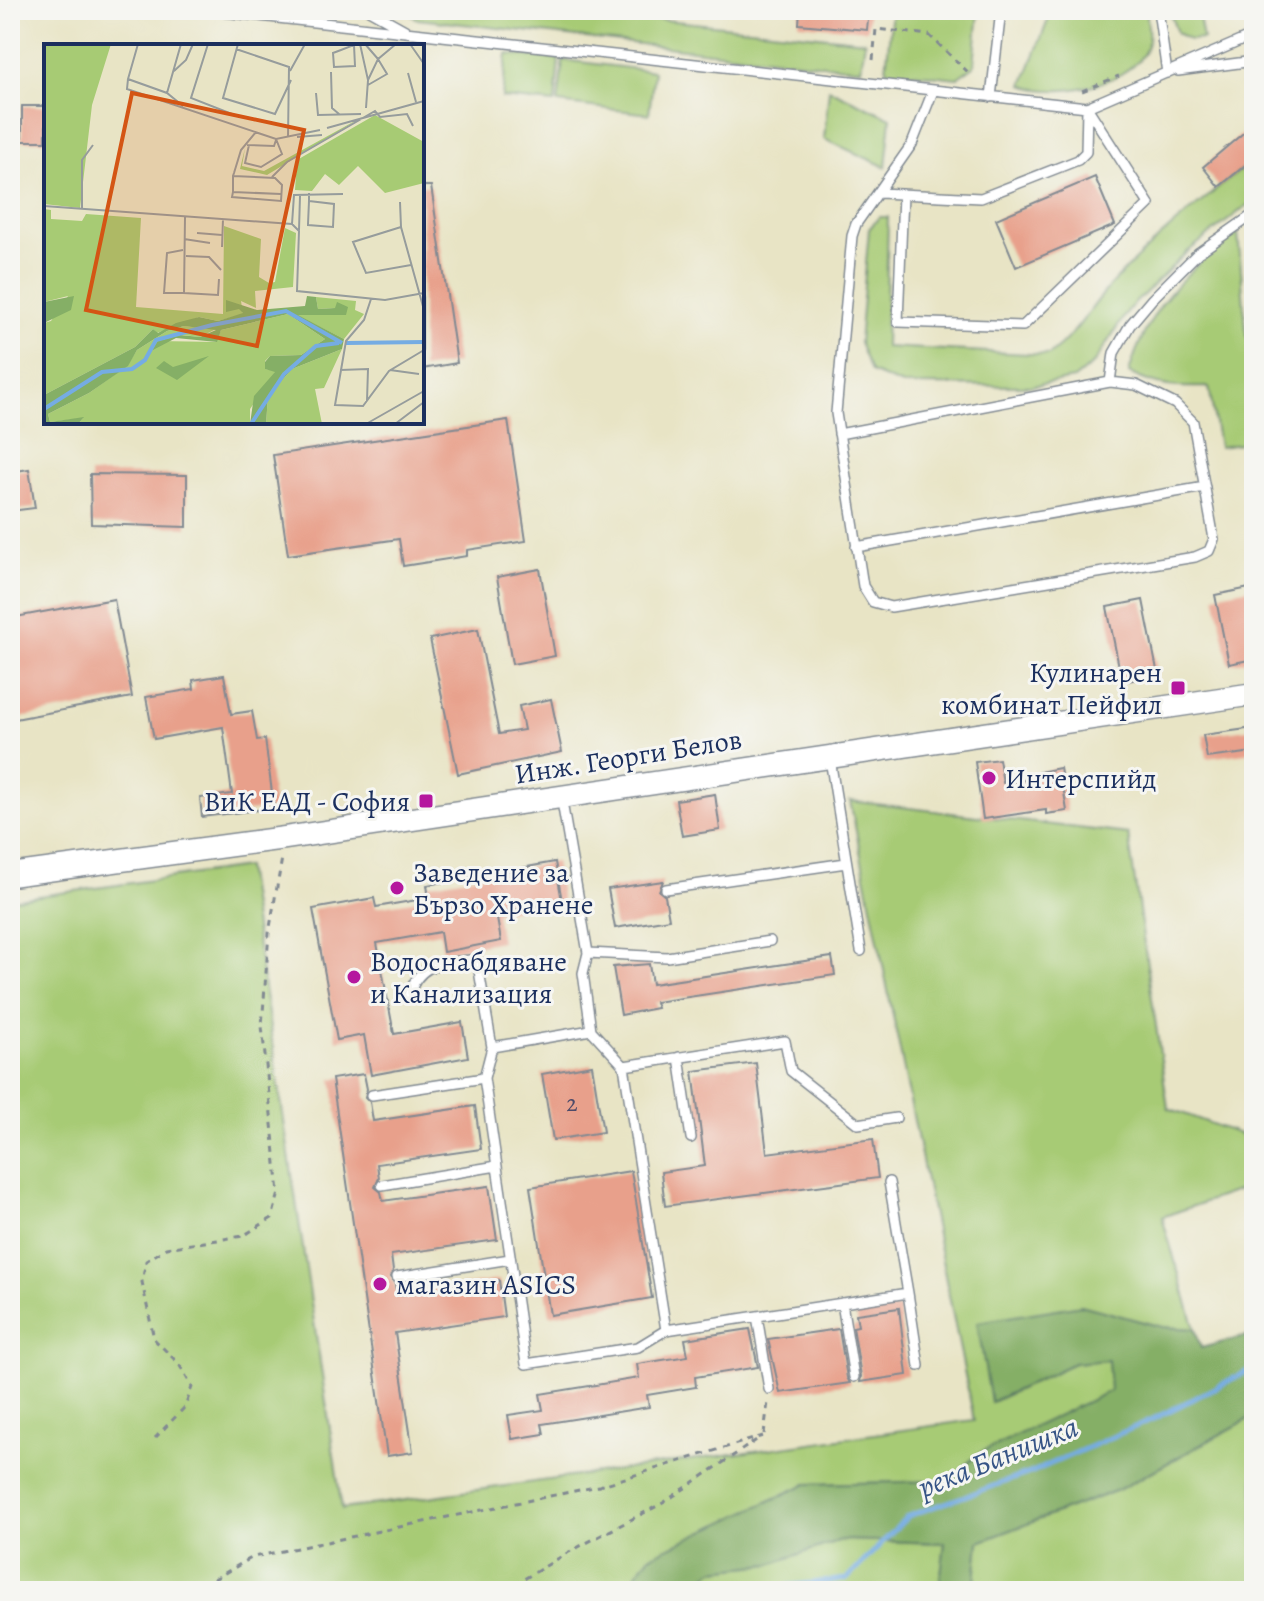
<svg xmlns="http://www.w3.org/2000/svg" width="1264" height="1601" viewBox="0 0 1264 1601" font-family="Alegreya,serif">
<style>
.green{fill:#a7cb74;stroke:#617d69;stroke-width:2}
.forest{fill:#85af66;stroke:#506f62;stroke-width:2}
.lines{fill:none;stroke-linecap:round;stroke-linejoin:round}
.stream{stroke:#75ace3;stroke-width:5}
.building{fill:#e8a08b}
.service-casing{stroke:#828a92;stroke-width:12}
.tertiary-casing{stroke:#828a92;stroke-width:25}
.path{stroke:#828a92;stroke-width:3;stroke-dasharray:6 6;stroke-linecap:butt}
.service{stroke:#fff;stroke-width:9}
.tertiary{stroke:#fff;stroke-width:22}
.poi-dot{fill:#b5179e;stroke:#f6f6f2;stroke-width:3}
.labels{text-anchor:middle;stroke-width:6;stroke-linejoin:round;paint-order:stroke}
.number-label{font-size:24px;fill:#4e4b69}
.poi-label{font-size:28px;fill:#1b2f5e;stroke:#f6f6f2;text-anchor:start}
.street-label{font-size:28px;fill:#1b2f5e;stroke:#f6f6f2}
.water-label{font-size:30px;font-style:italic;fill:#365486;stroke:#f6f6f2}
.inset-river{fill:none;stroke:#75ace3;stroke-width:4}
.inset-road{fill:none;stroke:#969c9c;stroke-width:2}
.view{fill:#d45514;fill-opacity:0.15;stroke:#d45514;stroke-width:4}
.inset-edge{fill:none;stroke:#1b2f5e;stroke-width:4}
</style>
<rect width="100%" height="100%" fill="#f6f6f2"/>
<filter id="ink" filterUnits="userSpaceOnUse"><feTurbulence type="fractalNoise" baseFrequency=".0125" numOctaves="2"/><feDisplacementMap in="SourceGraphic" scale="16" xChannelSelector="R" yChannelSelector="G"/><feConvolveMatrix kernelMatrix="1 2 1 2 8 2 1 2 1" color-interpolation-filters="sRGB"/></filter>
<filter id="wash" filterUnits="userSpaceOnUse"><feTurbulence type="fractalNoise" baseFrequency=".006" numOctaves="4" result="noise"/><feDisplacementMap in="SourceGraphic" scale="32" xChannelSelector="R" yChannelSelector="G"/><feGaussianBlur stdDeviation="1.8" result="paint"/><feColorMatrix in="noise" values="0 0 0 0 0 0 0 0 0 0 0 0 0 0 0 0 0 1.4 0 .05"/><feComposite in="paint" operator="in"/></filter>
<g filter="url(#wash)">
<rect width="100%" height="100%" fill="#e8e4c5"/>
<path class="green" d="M402,10H570L865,41L861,69L418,19Z
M892,10H979L974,66L957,78L886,70Z
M1052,10H1146C1148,22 1151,43 1144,53C1123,86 1058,98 1023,85Z
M1169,10H1198L1203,39L1190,40L1177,33Z
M507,54L559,59L555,103L502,98Z
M563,60L654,71L649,114L558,103Z
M829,89L891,118L886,167L824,139Z
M1254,159V200L1186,253L1129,309L1094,363L1074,379L1031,386L902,385L871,372L859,343L869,229L879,217H888L885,347L1049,355C1077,334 1088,310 1110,286C1153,239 1205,199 1254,159Z
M1238,233L1246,330L1254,363V442L1219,447L1209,387C1176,388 1159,388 1129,373C1147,309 1185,270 1238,233Z
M850,801L1128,834L1168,1108L1250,1138L1254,1137V1185L1162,1217L1195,1329L1162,1327L1081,1305L992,1402L1074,1363L1108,1360L1111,1391L977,1454L950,1481L806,1484L650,1556L623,1591H10V900L246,867L342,1509L974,1420Z
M1254,1416V1591H974L979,1542L1118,1490Z
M841,1540L945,1543L940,1582L918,1591H684L713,1570L770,1564Z"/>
<path class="forest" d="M1081,1305L1162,1327L1195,1329L1201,1348L1254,1334V1416L1118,1490L979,1542L974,1591H918L940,1582L945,1543L841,1540L770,1564L714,1570L684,1591H623L650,1556L806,1484L950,1481L977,1454L1110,1391L1108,1360L1074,1363L991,1402L977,1322Z"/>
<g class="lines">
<path class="stream" d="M771,1591L778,1587L847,1579L908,1516L1030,1473L1153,1419L1254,1368"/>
</g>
<g id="blocks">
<path class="building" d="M800,10H869L867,30L799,24Z
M22,106H46V141H22Z
M1254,124V158L1219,187L1203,167Z
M1095,177L1115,225L1016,267L996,219Z
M422,186H431L457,363L422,369Z
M508,420L526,541L467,550V556L403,566L399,539L288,555L273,455Z
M29,469L35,508L10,511V472Z
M90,474L187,475V527L91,524Z
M540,569L555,656L512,664L497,577Z
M1254,587V659L1229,664L1215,595Z
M114,599L132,697L10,720V618Z
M1143,600L1158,675L1122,682L1107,607Z
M478,629L499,734L524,730L519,706L551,699L562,752L458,774L430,639Z
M224,675L231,714L252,711L257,740L265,739L274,808L202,817L200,798L232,794L223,727L154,739L146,697L194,689L193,680Z
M1254,728V752L1207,758L1203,735Z
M999,759L1003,783L1040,778L1039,772L1060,768L1067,811L1046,814V810L983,819L975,762Z
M715,794L720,830L682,836L676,800Z
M555,862L562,901L496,913L501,941L443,952L440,932L377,943L394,1034L462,1022L468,1057L371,1075L364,1035L337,1040L313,909L374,898L376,907L429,898L427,885Z
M663,881L659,891L665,896L669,919L615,928L608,889Z
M832,957L835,975L655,1002L657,1008L621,1015L613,967L649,964L652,984Z
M756,1063L767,1153L873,1139L878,1178L665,1206L661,1172L705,1166L693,1071Z
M592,1065L603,1132L553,1140L542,1074Z
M364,1074L367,1089L365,1097L370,1102L373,1121L475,1106L481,1149L377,1164L379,1178L375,1187L381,1192L383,1201L489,1186L497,1240L391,1255L393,1271L390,1277L395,1284L397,1295L499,1280L504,1317L395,1333L413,1452L387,1456L332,1079Z
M631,1171L652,1298L550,1315L530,1187Z
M899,1308L907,1375L860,1382L861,1376L853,1327L858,1326L856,1314Z
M750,1329L758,1367L695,1377L696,1387L647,1395L649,1407L542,1424L544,1434L512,1439L508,1415L543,1410L540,1394L639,1378L637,1364L688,1356L685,1339Z
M839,1329L847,1378L850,1383L780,1393L768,1339Z"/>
</g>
</g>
<g filter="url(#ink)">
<use href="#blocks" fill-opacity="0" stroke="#828a92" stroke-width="2"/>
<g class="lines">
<defs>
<path id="service" d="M205,10L1087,107L1254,35
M369,10L405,30
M1158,10L1167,73
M1178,71L1254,61
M991,97L1000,19
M880,193L981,198L1078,160L1086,152L1087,107
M903,194L898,322L1023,326L1149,204L1087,107
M1110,382L1114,353L1130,325L1152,299L1198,253L1254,214
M839,434L1110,382L1136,385L1175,404L1193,422L1214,539L1209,551L1195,557L891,607L873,602L863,586L836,413L852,236L856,224L912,144L933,91
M856,547L1205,487
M830,759L861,951
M561,796L588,953L583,973L591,1030L624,1066L666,1330L908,1293L889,1182
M666,889L846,863
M588,953L667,957L770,941
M409,996C419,959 446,964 477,959L492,1047
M591,1030L492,1047L484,1078L526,1364L638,1347L666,1330
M679,1057L691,1138
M624,1066L785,1041L791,1071L858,1124L896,1118
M372,1095L484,1078
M382,1185L497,1166
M397,1277L510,1259
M908,1293L919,1366
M842,1303L854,1377
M757,1316L769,1389"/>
<path id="tertiary" d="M10,875L285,838L1254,694"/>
</defs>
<use href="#service" class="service-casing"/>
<use href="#tertiary" class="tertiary-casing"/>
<path class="path" d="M873,60L876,29L929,35L970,74
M1082,91L1119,76
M1249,234L1254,321
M764,1434L768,1402
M155,1438L185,1407L192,1387L179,1364L154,1339L142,1282L146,1261L166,1248L243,1236L272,1218L279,1193L262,1026L269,933L282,858
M193,1591L253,1557L599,1486L763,1436
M504,1591L569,1552L663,1503L758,1439"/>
<use href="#service" class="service"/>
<use href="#tertiary" class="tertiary"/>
</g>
</g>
<g class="poi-dot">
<rect x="1170" y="680" width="16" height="16" rx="4"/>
<circle cx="989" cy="778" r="8"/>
<rect x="418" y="793" width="16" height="16" rx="4"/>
<circle cx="397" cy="888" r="8"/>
<circle cx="354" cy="977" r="8"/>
<circle cx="380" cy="1284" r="8"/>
</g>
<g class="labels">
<g class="number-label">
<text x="572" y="1111">2</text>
</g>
<g class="poi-label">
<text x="1162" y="682" text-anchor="end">Кулинарен<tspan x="1162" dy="32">комбинат Пейфил</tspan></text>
<text x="1005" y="788">Интерспийд</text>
<text x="410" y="811" text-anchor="end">ВиК ЕАД - София</text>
<text x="413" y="882">Заведение за<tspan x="413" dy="32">Бързо Хранене</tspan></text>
<text x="370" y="971">Водоснабдяване<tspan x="370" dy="32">и Канализация</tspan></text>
<text x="396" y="1294">магазин ASICS</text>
</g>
<g class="street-label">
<text transform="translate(628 756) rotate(-9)" y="10">Инж. Георги Белов</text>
</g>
<g class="water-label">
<text transform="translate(998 1457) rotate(-22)" y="10">река Банишка</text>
</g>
</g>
<g transform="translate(44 44)">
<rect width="380" height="380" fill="#e8e4c5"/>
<path d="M0,0H67L48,61L36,164L0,160ZM331,71L380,98V139L341,149L314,122L295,141L281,130L268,147L251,146L253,116ZM320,72L223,131L196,125L201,104L198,122L220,127ZM0,165L7,166V175L38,177L42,170L97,174L92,263L179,270L180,182L217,195L215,233L225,239L231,238L241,184L252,189L249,243L211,247L212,264L197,257L199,270L174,277L155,273L113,289L109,285L91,303L0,351V279L7,277L24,252L0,258ZM272,253L312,257L311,266L320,270L300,295L253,271L301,270L291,264L274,265ZM244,270L281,295L257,311L226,312L221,317V325L232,327L206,365V380H34L39,374L6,378L4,370L45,349L83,322L93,306L123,287L140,282L172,285L156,293L139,291L114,297L172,298L177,286ZM298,305L280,344L271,345L278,380H222L224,352L248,325Z" fill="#a7cb74"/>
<path d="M30,252L27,266L0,279V258ZM263,252L272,253L274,265L291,264L293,258L304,263L302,271H254L300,295L298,305L248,325L224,352L222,380H206L210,352L231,328L221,325V318L226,312L257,311L281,295L244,270L177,286L173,298L132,294L107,307L114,297L136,291L156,293L172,286L140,282L123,287L93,306L84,322L45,349L4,370L6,378L40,373L34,380H0V351L91,303L109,285L114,289L132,279L155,273L174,277L199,269L195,265L182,268V256L213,266L261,262ZM165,312L133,336L112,324L120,317L129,323Z" fill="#85af66"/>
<path class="inset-river" d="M302,299L380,298M0,365L58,328L88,325L101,316L112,296L168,281L242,267L298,299M207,380L240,330L272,302L295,299"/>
<path class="inset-road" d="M94,0L84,35L123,49L139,62M164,0L147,54L193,72M194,0L179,54L231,70L247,36M316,0L324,36L322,64M321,0L334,15L352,0M366,0L380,20M310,1L311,22L290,23L289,9L297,6L310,1L311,0M192,5L245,23L244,93M130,27L142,16L149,0M246,27L261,0M287,28L288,64L295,70M364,29L372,58M84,35L83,45L232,95L276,86M324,41L343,30L334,15L324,36M123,49L137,0M272,49L274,71L317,70M283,84L380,57M253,93L278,91M203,101L230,102L232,96M205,101L201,119L217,123L238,110L232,95M189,132L231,134L238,141L237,157L188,153L189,148V132L190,129L197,106L212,88M228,133L243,118L331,67L336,73L363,70L369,82M189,148L237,150M265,157L290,160L289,183L264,181V180L265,157V149M356,158L357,183L380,266M0,162L248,180L255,187L253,247L341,256L380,249M38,166V116L49,101M141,173L140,249L174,251L175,235M248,180L250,151L299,150M357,183L309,198L322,229L367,221M255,186L256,152M153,189L178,191M140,195L166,199M178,203L179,175M139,206L123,209L120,249H140M142,212L165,213L177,226M327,255L320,276L302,297L291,361L319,362L345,327L380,306M296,326L324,325L323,357M346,326L375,330M322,380L380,347M351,380L380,358"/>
<path class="view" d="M88,49L260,86L213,302L42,266Z"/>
<rect width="380" height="380" class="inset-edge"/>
</g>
<rect width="1264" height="1601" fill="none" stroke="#f6f6f2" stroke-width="40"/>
</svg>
